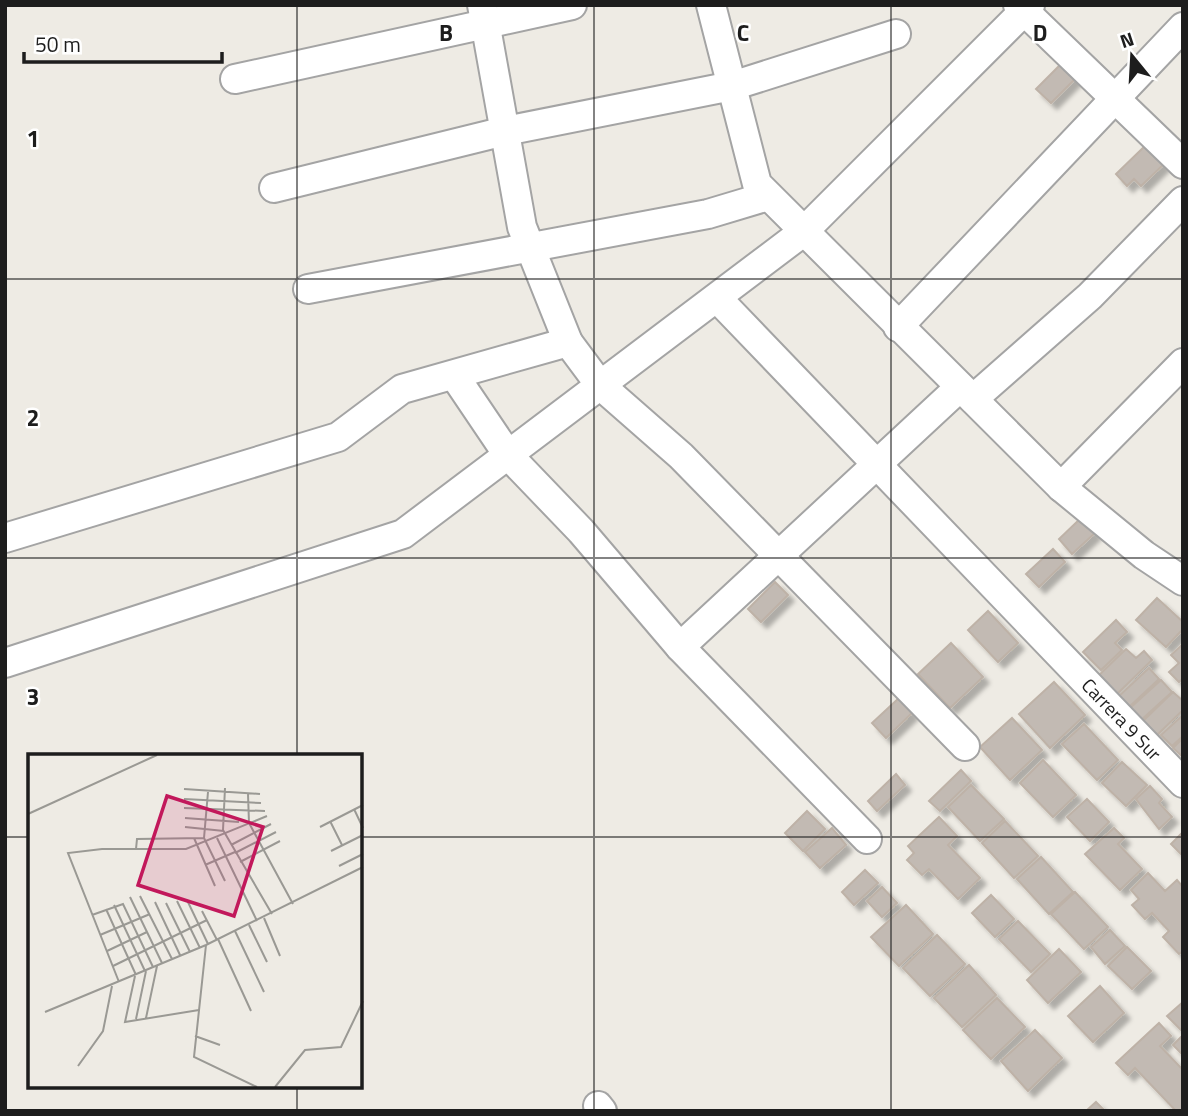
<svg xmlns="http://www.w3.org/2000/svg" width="1188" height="1116" viewBox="0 0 1188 1116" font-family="'Titillium Web',sans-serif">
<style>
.building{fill:#c2bab3;stroke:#beb2a7;stroke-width:2;filter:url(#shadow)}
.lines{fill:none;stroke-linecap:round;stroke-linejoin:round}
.minor-casing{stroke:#a4a4a4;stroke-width:32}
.minor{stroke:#fff;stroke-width:28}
.grid{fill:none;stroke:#1d1d1d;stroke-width:2;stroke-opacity:0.55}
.labels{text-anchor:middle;stroke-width:5;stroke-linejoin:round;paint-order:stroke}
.street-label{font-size:19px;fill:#1d1d1d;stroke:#fff}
.inset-road{fill:none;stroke:#9a9994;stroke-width:2}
.view{fill:#c2185b;fill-opacity:0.15;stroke:#c2185b;stroke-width:3.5}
.inset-edge{fill:none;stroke:#1d1d1d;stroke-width:3.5}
.grid-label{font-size:23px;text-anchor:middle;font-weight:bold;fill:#1d1d1d;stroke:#fff;stroke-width:5;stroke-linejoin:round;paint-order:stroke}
</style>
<defs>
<filter id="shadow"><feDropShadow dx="6" dy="6" stdDeviation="2" flood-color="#0004"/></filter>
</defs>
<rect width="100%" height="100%" fill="#eeebe4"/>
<path class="building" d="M1064,61L1079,75L1051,103L1036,89Z
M1146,145L1164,164L1141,186L1134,179L1127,186L1116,174Z
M1081,518L1095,533L1072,554L1059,539Z
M1053,549L1065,562L1039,587L1026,574Z
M775,582L788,595L761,622L748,609Z
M1157,598L1183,622V629L1166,647L1136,620Z
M988,611L1018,643L998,662L968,630Z
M1116,620L1127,632L1115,643L1122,650L1101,670L1083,652Z
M951,643L983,677L950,708L918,674Z
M1183,644V678L1179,682L1169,672L1179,663L1171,655Z
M1126,649L1136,658L1144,651L1152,660L1114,697L1096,678Z
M1149,668L1159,679L1128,708L1118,697Z
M1161,680L1172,692L1140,721L1129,709Z
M1054,682L1085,715L1050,748L1019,714Z
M1173,692L1183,701V710L1156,736L1142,722Z
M899,698L912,713L886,738L872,723Z
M1183,715V736L1172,746L1161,735Z
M1012,718L1042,750L1010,780L980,747Z
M1084,724L1118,760L1097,780L1062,744Z
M1183,738V757L1173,748Z
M1043,760L1076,795L1053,817L1020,783Z
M1122,762L1147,785L1126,806L1102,783Z
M961,770L971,781L940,811L929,801Z
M896,774L905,785L877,811L868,801Z
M971,785L1004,819L980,841L948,807Z
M1150,786L1162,799L1159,803L1172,817L1159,829L1136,799Z
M1087,799L1109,822L1090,841L1067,817Z
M807,811L825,829L803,851L785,833Z
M939,817L957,836L948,845L980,878L958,899L929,869L922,875L907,860L914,853L908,846Z
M1005,821L1038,856L1014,878L982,843Z
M832,828L846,845L820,868L805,852Z
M1114,828L1124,838L1118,844L1142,869L1120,890L1085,854Z
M1183,832V856L1171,844Z
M1041,857L1073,892L1049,914L1017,879Z
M865,870L878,883L854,905L842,892Z
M1148,873L1165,891L1177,880L1183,887V951L1179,954L1163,937L1169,931L1152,913L1145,919L1132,905L1139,899L1131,890Z
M882,887L897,903L882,917L867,901Z
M1075,892L1108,927L1084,949L1051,914Z
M991,895L1014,919L995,937L972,913Z
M906,905L933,934L899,966L871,937Z
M1018,921L1050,954L1031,972L999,939Z
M1110,930L1125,946L1105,964L1091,947Z
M937,935L965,964L930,996L903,968Z
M1127,947L1151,971L1132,989L1108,966Z
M1059,949L1081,972L1048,1003L1027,980Z
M969,965L996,995L962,1027L934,998Z
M1100,986L1124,1013L1093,1042L1068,1016Z
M997,998L1025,1027L991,1059L963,1030Z
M1183,1002V1032L1167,1016Z
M1159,1023L1171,1036L1160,1046L1183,1070V1111H1176L1135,1068L1128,1075L1116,1063Z
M1035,1030L1062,1058L1028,1091L1001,1061Z
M1181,1037L1183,1039V1055L1173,1045Z
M1096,1102L1105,1111H1086Z"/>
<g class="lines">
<defs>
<g id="minor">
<path d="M482,5L522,227L568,342L600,385L681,456L965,746"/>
<path d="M711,5L757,184L1061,487L1144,555L1183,581"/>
<path d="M1018,5L1183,164"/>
<path d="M235,79L572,5"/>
<path d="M274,188L505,131L732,86L896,34"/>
<path d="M308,289L708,214L768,196"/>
<path id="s1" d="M717,298L1183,783"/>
<path d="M898,327L1183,27"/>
<path d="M454,375L508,455L581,531L680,647L867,839"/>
<path d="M973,399L1090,296L1183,201"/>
<path d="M1061,487L1183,363"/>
<path d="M5,538L338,437L402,389L568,342"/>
<path d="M680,647L960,387"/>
<path d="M5,663L403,534L803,232L1030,5"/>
<path d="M598,1106L602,1111"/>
</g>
</defs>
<use href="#minor" class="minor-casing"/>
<use href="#minor" class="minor"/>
</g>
<path class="grid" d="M297,5V755M594,5V1111M891,5V1111M5,279H1183M5,558H1183M5,837H30M360,837H1183M297,1086V1111"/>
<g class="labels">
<g class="street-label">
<text dy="7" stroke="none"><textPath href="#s1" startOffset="584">Carrera 9 Sur</textPath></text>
</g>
</g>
<g transform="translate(28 754)">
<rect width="334" height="334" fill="#eeebe4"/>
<path class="inset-road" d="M197,34L195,76L244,160M156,35L232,40M180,38L176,84L197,127M220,40L221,69L265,150M156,45L233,49M156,54L237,57M326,55L335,74M0,60L129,1M157,64L211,68M302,67L314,91M157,73L196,77M292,73L335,51M166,84L187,132M189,84L229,167M203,91L243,70M108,95L109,85L176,84M303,97L335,81M207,99L248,78M212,108L252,87M177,111L207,98M311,112L335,100M112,142L144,205M102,143L134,209M159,146L180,190M149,147L172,194M127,148L152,201M138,149L162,198M86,151L117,217M78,155L108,221M174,157L189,186M64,161L95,150L125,213M236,164L252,202M221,171L239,208M207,177L236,238M72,181L122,160M190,185L223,257M178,191L166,303L229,333M79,197L119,178M85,212L179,166M107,222L97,268L171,256M91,228L40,99L74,95H158L239,62M17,258L178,191L335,113M118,264L129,212M108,265L118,217M167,282L192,291M50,312L75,277L84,232M247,333L277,296L313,293L335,247"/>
<path class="view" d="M139,42L235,73L206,162L110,131Z"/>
<rect width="334" height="334" class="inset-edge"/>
</g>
<g class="grid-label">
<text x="446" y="41">B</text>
<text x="743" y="41">C</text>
<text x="1040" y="41">D</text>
<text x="33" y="147">1</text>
<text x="33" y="426">2</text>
<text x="33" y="705">3</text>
</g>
<rect width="1188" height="1116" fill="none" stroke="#1d1d1d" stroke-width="14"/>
<g transform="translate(1132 56) rotate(342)" stroke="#ffffff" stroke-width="5" paint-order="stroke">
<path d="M0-5L12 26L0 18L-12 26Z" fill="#1d1d1d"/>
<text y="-10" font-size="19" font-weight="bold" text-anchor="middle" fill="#1d1d1d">N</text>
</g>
<path d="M24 52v10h198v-10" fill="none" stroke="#1d1d1d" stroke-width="3.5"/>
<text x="35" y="52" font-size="21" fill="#1d1d1d" stroke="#ffffff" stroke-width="5" paint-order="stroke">50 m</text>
</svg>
